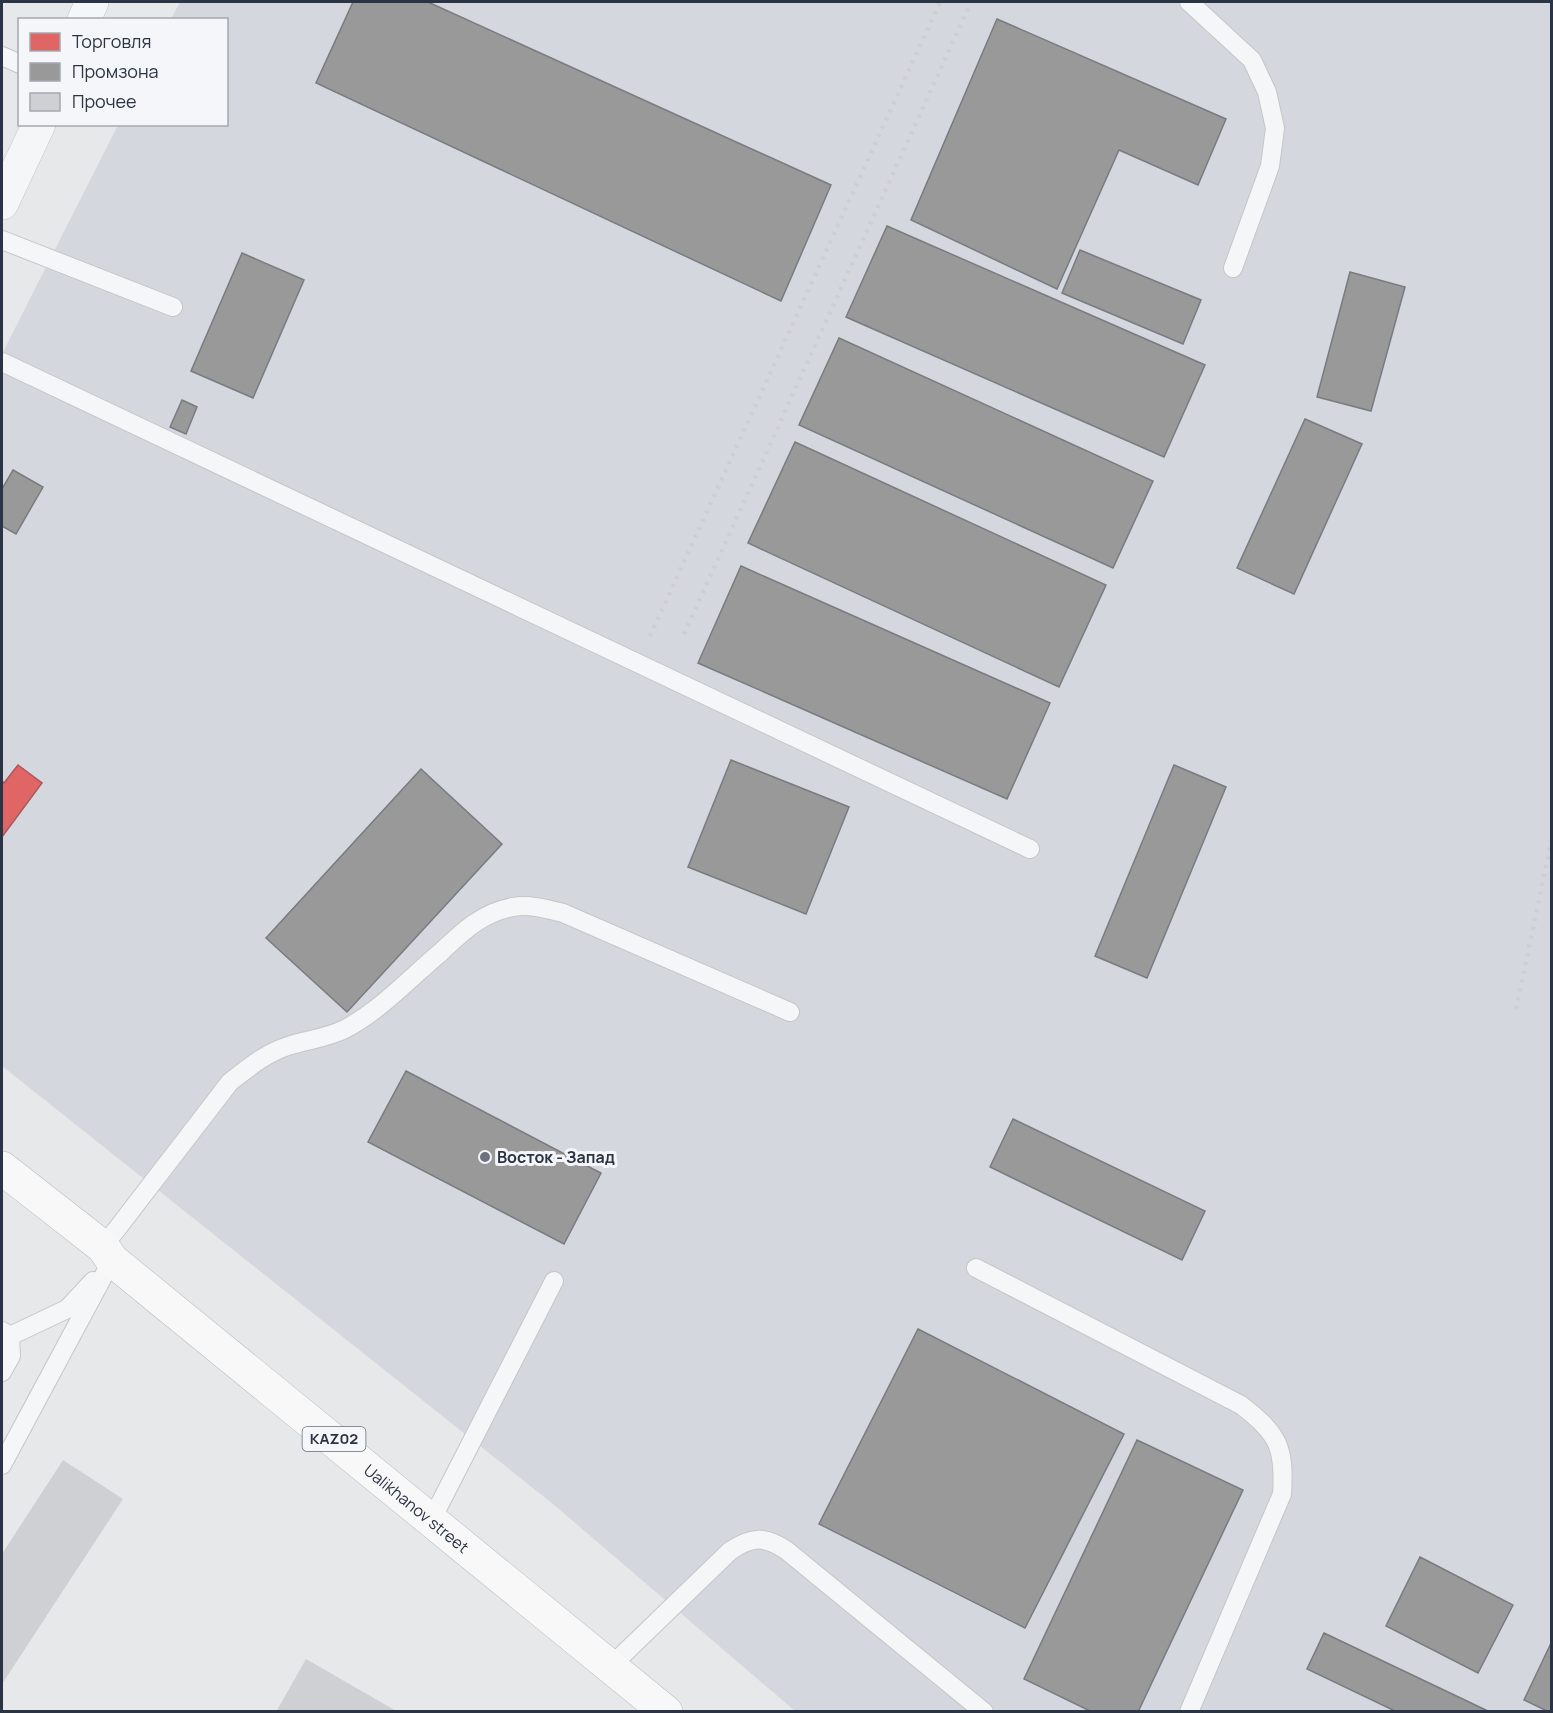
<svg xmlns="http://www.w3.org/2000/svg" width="1553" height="1713" viewBox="0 0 1553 1713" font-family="Manrope,sans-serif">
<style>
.built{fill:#d4d7dd}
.shops{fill:#e06666;stroke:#aa575c;stroke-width:1.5}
.industry{fill:#999;stroke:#787b80;stroke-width:1.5}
.building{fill:#ced0d3}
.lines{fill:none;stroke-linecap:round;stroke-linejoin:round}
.service-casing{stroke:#c4c6c8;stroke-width:20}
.minor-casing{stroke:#c4c6c8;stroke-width:34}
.trunk-casing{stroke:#b8bbbf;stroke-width:34}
.service{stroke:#f5f6f7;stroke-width:18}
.minor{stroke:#f5f6f7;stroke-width:33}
.trunk{stroke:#f8f8f8;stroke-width:33}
.rail{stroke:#cecfd2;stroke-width:4.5;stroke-dasharray:3 6;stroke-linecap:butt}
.poi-dot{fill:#6c737f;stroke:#f4f6f9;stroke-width:2}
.labels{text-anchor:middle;stroke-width:6;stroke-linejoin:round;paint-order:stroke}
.shield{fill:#f4f6f9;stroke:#676e7b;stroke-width:1.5}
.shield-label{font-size:15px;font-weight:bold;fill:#2b3445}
.poi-label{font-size:16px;font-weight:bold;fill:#2b3445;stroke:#f4f6f9;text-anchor:start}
.street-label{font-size:16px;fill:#2b3445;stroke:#f4f6f9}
</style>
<rect width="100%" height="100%" fill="#e6e8ea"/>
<path class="built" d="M180,2H1551V1711H795L553,1504L2,1066V354L118,125L226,124V20L171,19Z"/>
<path class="shops" d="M18,765L42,783L2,837V781L4,783Z"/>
<path class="industry" d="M353,2H428L831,185L781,301L316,83Z
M997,19L1226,119L1198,185L1119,150L1057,289L911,220Z
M887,226L1205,365L1164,457L846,317Z
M1080,250L1201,300L1183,344L1062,293Z
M242,253L304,280L253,398L191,371Z
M1350,272L1405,287L1371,411L1317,397Z
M839,338L1153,481L1113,568L799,425Z
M182,400L197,407L186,434L170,427Z
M1305,419L1362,444L1294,594L1237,568Z
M795,442L1106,585L1059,687L748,543Z
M13,470L43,487L16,534L2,526V489Z
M741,566L1050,703L1007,799L698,663Z
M731,760L849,807L806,914L688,867Z
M1174,765L1226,787L1147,978L1095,956Z
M421,769L502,844L347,1012L266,938Z
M406,1071L601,1173L564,1244L368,1142Z
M1013,1119L1205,1211L1182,1260L990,1167Z
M918,1329L1124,1434L1025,1628L819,1524Z
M1137,1440L1243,1490L1138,1712H1092L1024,1679Z
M1420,1557L1513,1605L1478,1673L1386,1626Z
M1324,1633L1490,1712H1397L1307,1669Z
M1552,1641V1712H1549L1524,1700Z"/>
<path class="building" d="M63,1460L123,1499L2,1684V1554Z
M306,1659L398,1712H276Z"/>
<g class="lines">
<defs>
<path id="service" d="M1189,2L1252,60L1267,92L1275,128L1270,166L1233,268
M2,56L20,64
M2,240L173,307
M2,362L1030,849
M103,1247L230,1082C248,1068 266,1053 288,1046C307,1040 327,1038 345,1029C381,1010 410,978 441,952C462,932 483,912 513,907C530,904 547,909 563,913L790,1012
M976,1268L1241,1405C1278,1434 1285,1446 1282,1494L1189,1712
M2,1331L10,1336L11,1356L2,1372
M10,1336L67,1309L93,1281
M2,1465L112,1260
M432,1519L554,1281
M611,1666L730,1551C752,1536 765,1536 786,1550L984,1712"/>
<path id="minor" d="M84,20L92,2
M2,203L39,124"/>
<g id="trunk">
<path id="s1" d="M2,1168L103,1247L112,1260L666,1712"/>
</g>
</defs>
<use href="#service" class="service-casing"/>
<use href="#minor" class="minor-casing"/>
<use href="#trunk" class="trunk-casing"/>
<use href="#service" class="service"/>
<use href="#minor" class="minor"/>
<use href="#trunk" class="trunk"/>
<path class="rail" d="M684,634L971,2
M650,636L940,2
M1516,1009L1552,838"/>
</g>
<circle class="poi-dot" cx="485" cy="1157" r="6"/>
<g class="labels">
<rect class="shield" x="302.5" y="1427" width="63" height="24" rx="4.5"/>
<g class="shield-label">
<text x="334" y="1444">KАZ02</text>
</g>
<g class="poi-label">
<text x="497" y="1163">Восток - Запад</text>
</g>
<g class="street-label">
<text dy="6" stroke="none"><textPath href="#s1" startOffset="537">Ualikhanov street</textPath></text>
</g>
</g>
<rect width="1553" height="1713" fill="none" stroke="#2b3445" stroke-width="6"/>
<rect x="18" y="18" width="210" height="108" fill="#f4f6f9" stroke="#a4a8b1" stroke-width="1.5"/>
<rect x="30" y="33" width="30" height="18" fill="#e06666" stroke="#a4a8b1" stroke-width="1.5"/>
<text x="72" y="48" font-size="18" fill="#2b3445">Торговля</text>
<rect x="30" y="63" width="30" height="18" fill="#999999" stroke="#a4a8b1" stroke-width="1.5"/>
<text x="72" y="78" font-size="18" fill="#2b3445">Промзона</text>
<rect x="30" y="93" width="30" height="18" fill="#ced0d3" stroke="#a4a8b1" stroke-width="1.5"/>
<text x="72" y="108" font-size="18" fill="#2b3445">Прочее</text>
</svg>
